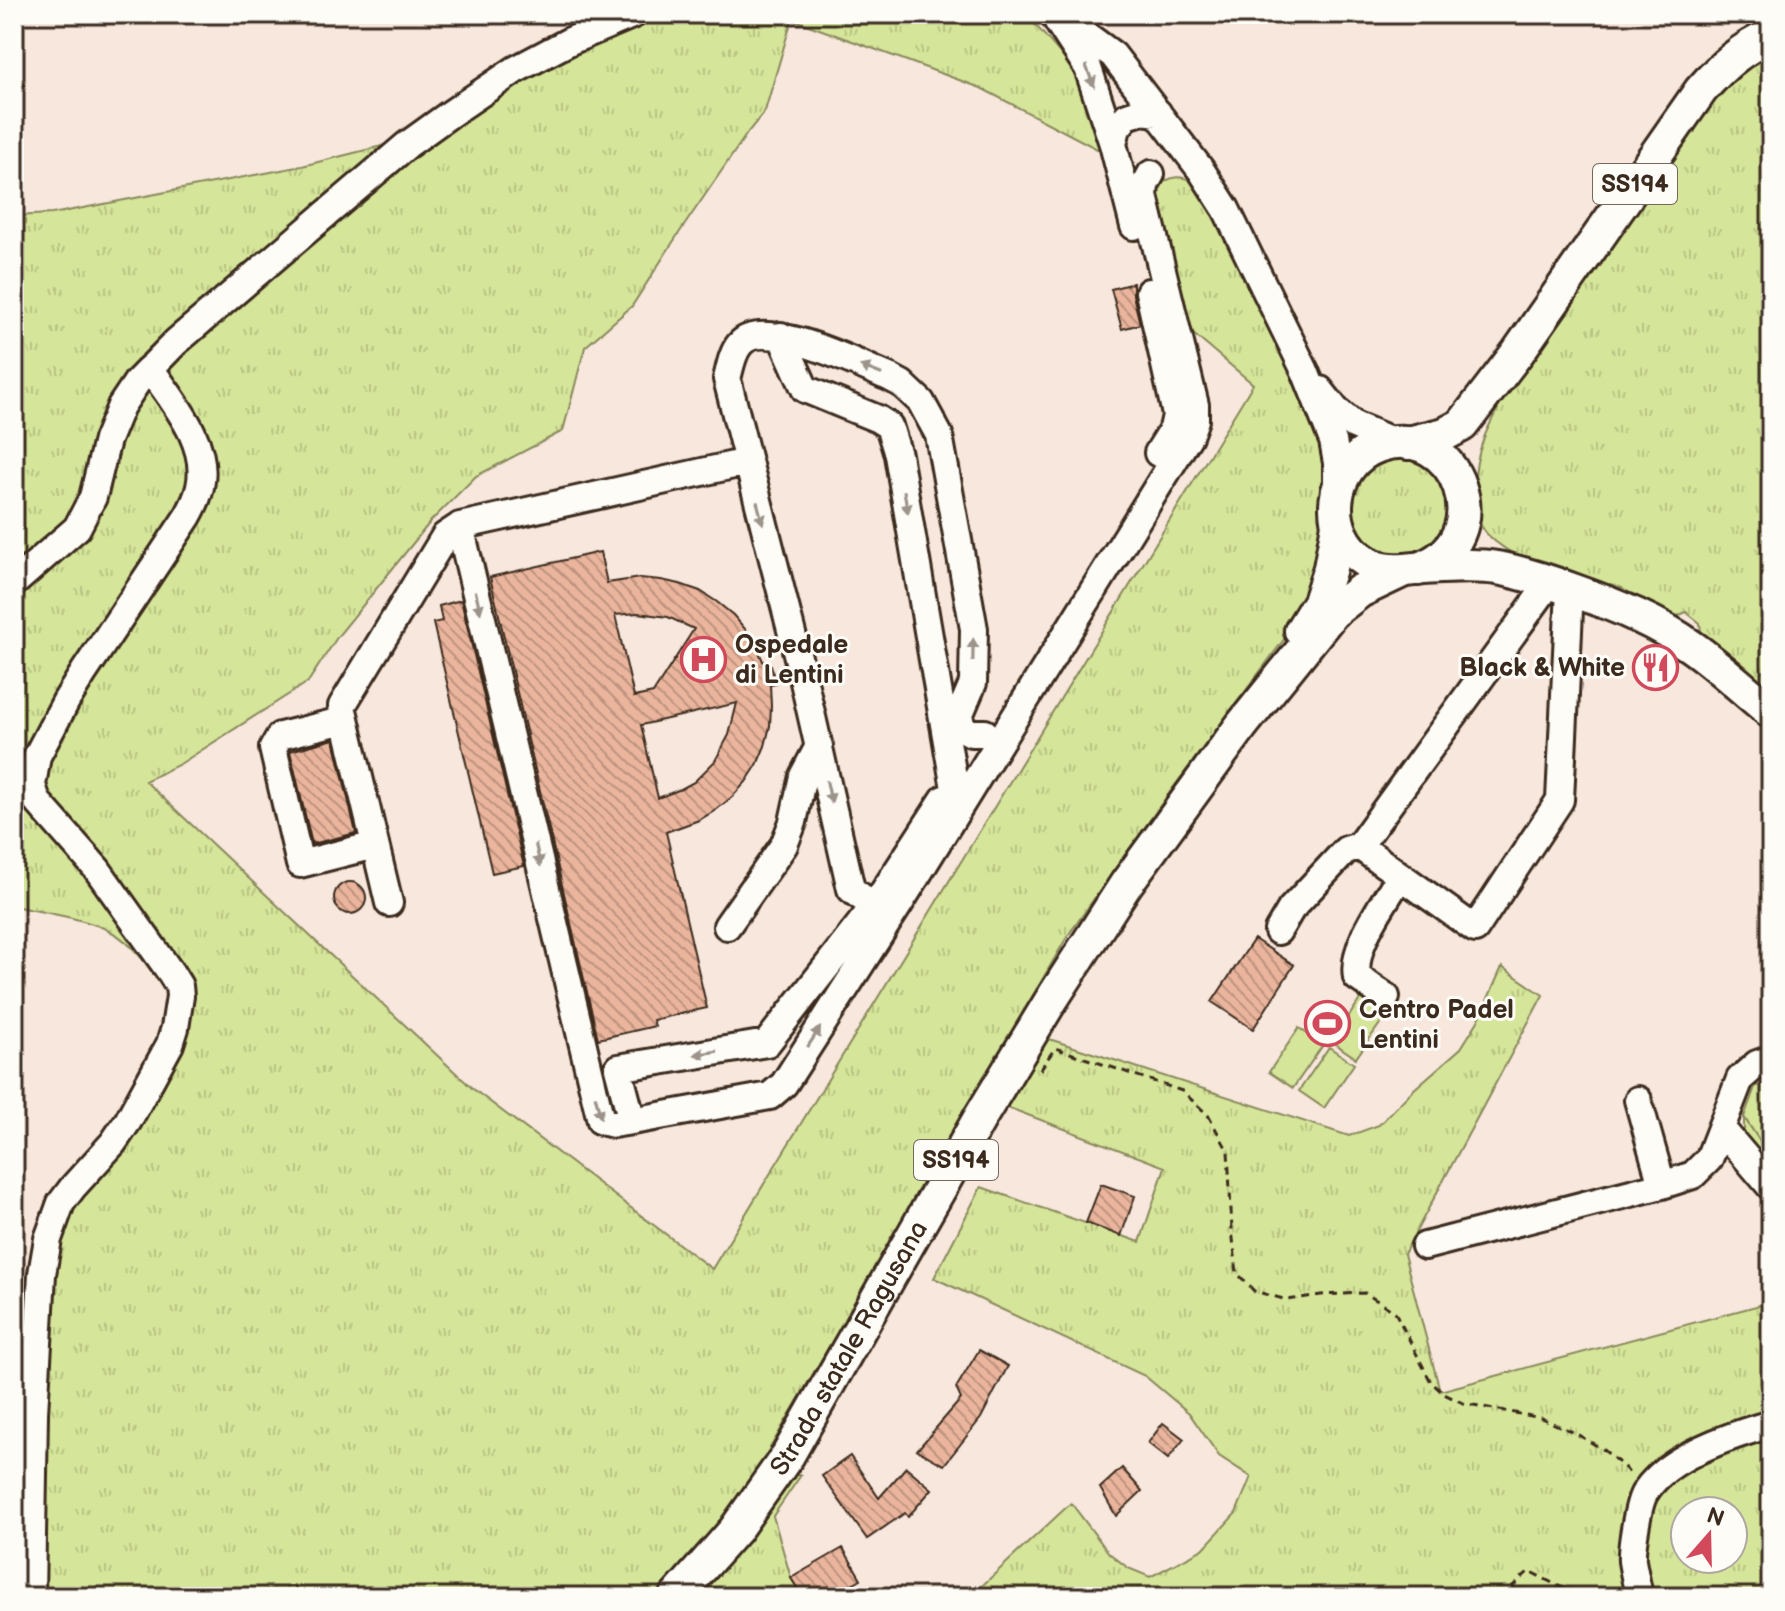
<svg xmlns="http://www.w3.org/2000/svg" width="1785" height="1611" viewBox="0 0 1785 1611" font-family="'Balsamiq Sans',sans-serif">
<style>
.grass{fill:url(#grass-tufts);stroke:#88885c;stroke-width:2;fill-rule:evenodd}
.pitch{fill:#d5e599;stroke:#88885c;stroke-width:2}
.building{fill:url(#building-back-hatch);stroke:#3b2a1e;stroke-width:2;fill-rule:evenodd}
.lines{fill:none;stroke-linecap:round;stroke-linejoin:round}
.minor-casing{stroke:#3b2a1e;stroke-width:32}
.major-casing{stroke:#3b2a1e;stroke-width:38}
.path{stroke:#3b2a1e;stroke-width:3;stroke-dasharray:8 6;stroke-linecap:butt}
.minor{stroke:#fdfcf7;stroke-width:26}
.major{stroke:#fdfcf7;stroke-width:32}
.oneway{fill:#9c938a}
.labels{text-anchor:middle;stroke-width:6;stroke-linejoin:round;paint-order:stroke}
.shield{fill:#fdfcf7;stroke:#75695f;stroke-width:2}
.shield-label{font-size:24px;font-weight:bold;fill:#3b2a1e}
.poi-label{font-size:26px;font-weight:bold;fill:#3b2a1e;stroke:#fdfcf7;text-anchor:start}
.street-label{font-size:26px;fill:#3b2a1e;stroke:#fdfcf7}
</style>
<defs>
<pattern id="grass-tufts" width="24" height="20" patternUnits="userSpaceOnUse" patternTransform="scale(2)"><rect width="24" height="20" fill="#d5e599"/><path d="M3 7l-1-3M5 7V3M7 7l1-3M15 17l-1-3M17 17v-4M19 17l1-3" fill="none" stroke="#b8c583"/></pattern>
<pattern id="building-back-hatch" width="6" height="6" patternUnits="userSpaceOnUse" patternTransform="scale(2)"><rect width="6" height="6" fill="#eab59c"/><path d="M-1 5l2 2M0 0l6 6M5-1l2 2" fill="none" stroke="#bf937f"/></pattern>
</defs>
<rect width="100%" height="100%" fill="#f7e7dc"/>
<filter id="ink" filterUnits="userSpaceOnUse"><feTurbulence type="fractalNoise" baseFrequency=".0125" numOctaves="2"/><feDisplacementMap in="SourceGraphic" scale="16" xChannelSelector="R" yChannelSelector="G"/><feConvolveMatrix kernelMatrix="1 2 1 2 8 2 1 2 1" color-interpolation-filters="sRGB"/></filter>
<g filter="url(#ink)">
<path class="grass" d="M648,14H1026L1079,75L1101,151L981,88L792,19L765,111L748,132L675,239L632,306L585,347L563,431L476,476L431,521L338,636L308,682L180,764L145,781L473,1089L712,1269L1253,384L1186,328L1154,214L1156,188C1172,174 1180,175 1199,183L1327,441L1329,535L1306,610L1167,796L1067,937L752,1479L691,1557L657,1597H37L51,1241L185,1002L38,794L49,747L202,502L162,366L449,121L604,31Z
M1771,48V689L1701,633L1700,623L1686,612L1672,619L1621,596L1622,588L1610,584L1604,590C1567,576 1515,563 1487,534C1478,524 1476,512 1475,499C1471,454 1490,421 1512,383L1709,98Z
M398,142L135,372L88,501L14,575V216L52,214L302,166Z
M144,382L183,427L195,486L26,774L175,986L174,1006C157,980 139,946 110,931C89,919 40,912 14,906V593L65,549L112,443Z
M1401,454L1438,471L1452,510L1435,547L1397,561L1359,543L1345,500L1366,465Z
M1502,967L1543,995L1404,1254L1440,1391L1771,1302V1419L1650,1478L1634,1597H970L1071,1503L1109,1553L1128,1568L1150,1577L1203,1549L1236,1513L1251,1477L1219,1456L1189,1413L1145,1376L934,1278L981,1187L1140,1242L1165,1167L1004,1106L1046,1038L1349,1136L1379,1125L1412,1091L1461,1048L1478,1021Z
M1744,1117L1771,1158V1173L1744,1132Z
M1771,1431V1597H1648C1641,1565 1643,1494 1673,1473C1682,1468 1693,1465 1702,1461C1725,1451 1748,1441 1771,1431ZM1685,1511H1733V1559H1685Z
M788,1475H801L773,1516L791,1578L803,1597H691Z"/>
<path class="pitch" d="M1361,998L1386,1015L1356,1058L1332,1042Z
M1299,1028L1323,1045L1293,1088L1269,1072Z
M1329,1047L1354,1064L1324,1108L1299,1091Z
M1771,1080V1158L1744,1117L1755,1087Z"/>
<path class="building" d="M1133,283V295L1140,324L1122,329L1111,289Z
M600,552L607,583L640,578L661,580L680,584L700,591L717,602L733,615L746,630L757,647L765,666L771,665L776,684L770,685L771,706L770,726L765,746L757,765L746,782L732,797L716,810L699,820L666,832L707,1008L653,1020L655,1026L598,1039L490,577ZM638,613L668,617L694,629L653,693L634,697L615,615ZM737,703L729,735L715,761L694,782L681,789L658,798L641,725Z
M461,600L524,866L492,873L433,623L442,621L439,606Z
M334,739L356,833L312,844L290,751Z
M334 898a16 16 0 1 1 32 0a16 16 0 1 1-32 0Z
M1254,939L1294,965L1253,1029L1212,1002Z
M1101,1184L1135,1196L1121,1236L1086,1223Z
M979,1350L1008,1366L981,1418L944,1465L917,1450L961,1399L956,1388Z
M1163,1423L1184,1439L1168,1459L1148,1443Z
M850,1456L879,1498L906,1467L932,1489L908,1517L905,1513L867,1539L822,1476Z
M1122,1468L1142,1491L1116,1516L1100,1488Z
M843,1548L861,1579L829,1597H803L791,1578Z"/>
<g class="lines">
<defs>
<path id="minor" d="M1051,14L1072,25L1113,55L1201,170L1226,209L1305,371L1333,441L1337,463V493
M1058,22L1088,68L1113,144
M1134,226L1113,144L1117,128L1127,116L1142,111L1158,113
M1149,292L1176,415L1173,429L1158,453
M781,336L805,389L878,419L889,426L898,455L954,783
M1320,390L1336,410L1354,425L1397,443
M460,526L601,1121L613,1124L632,1121L770,1096L784,1084L898,906L1189,436L1195,420V405L1144,196L1145,185L1151,174
M1550,582L1359,846L1475,929L1560,800L1570,589
M14,583L77,528L93,497L107,440L121,406L137,382L176,342L407,145L450,114L515,70L570,41L634,14
M345,720L280,736L273,748L300,864L375,845
M389,903L342,706L445,536L460,526L747,462
M889,906C872,905 864,900 851,889L802,673L727,379C730,368 732,353 740,344C763,316 860,365 889,377L902,384L921,402L939,435L974,629L973,683L959,716L962,728L971,733H985
M727,926L784,845L793,822L803,776L819,746
M1278,931L1291,909L1346,850L1359,846
M1386,997L1357,977C1351,946 1385,902 1400,876
M1638,1100L1662,1185
M632,1121L618,1068L767,1043L875,905L944,799
M1721,1128L1771,1187
M1425,1246L1662,1185L1693,1175L1709,1159L1740,1079L1757,1064L1771,1059
M31,1597L34,1413L42,1274L48,1239L61,1203L73,1187L113,1143L128,1121L170,1044L175,1028L180,996L179,986L171,973L97,869L37,801L32,785L37,756L66,701L84,672L188,516C193,507 198,497 200,487C210,443 173,402 150,368
M1639,1597C1637,1585 1634,1573 1632,1561C1631,1548 1638,1505 1644,1494C1665,1457 1732,1435 1771,1424"/>
<g id="major">
<path d="M1408,443L1445,434L1462,425L1518,352L1701,90C1724,64 1740,50 1771,35"/>
<path d="M1418,569C1502,541 1458,418 1378,446C1328,464 1321,534 1366,562C1386,574 1403,570 1424,568C1449,567 1473,564 1497,568C1525,573 1551,582 1578,592C1617,606 1657,622 1692,647C1719,666 1745,691 1771,712"/>
<path d="M1301,631L1319,602L1330,568L1338,525"/>
<path id="s1" d="M676,1597L735,1530L788,1455L981,1116L1050,1002L1126,884L1242,725L1333,612L1360,591L1402,571"/>
</g>
</defs>
<use href="#minor" class="minor-casing"/>
<use href="#major" class="major-casing"/>
<path class="path" d="M1040,1070L1055,1048L1182,1091L1208,1115L1228,1151L1232,1230L1237,1273L1254,1291L1287,1300L1321,1295L1365,1293L1395,1312L1431,1382L1444,1394L1463,1403L1541,1418L1575,1433L1604,1450L1626,1469L1630,1475
M1501,1597L1529,1571L1580,1597"/>
<use href="#minor" class="minor"/>
<use href="#major" class="major"/>
</g>
<defs><path id="oneway-solid" d="M-6-.8H1V-3.2L6.5 0L1 3.2V.8H-6Z" transform="scale(2)"/></defs>
<g class="oneway">
<use href="#oneway-solid" transform="translate(1090 76) rotate(69)"/>
<use href="#oneway-solid" transform="translate(871 370) rotate(-158)"/>
<use href="#oneway-solid" transform="translate(906 502) rotate(80)"/>
<use href="#oneway-solid" transform="translate(760 513) rotate(75)"/>
<use href="#oneway-solid" transform="translate(478 602) rotate(77)"/>
<use href="#oneway-solid" transform="translate(973 650) rotate(-89)"/>
<use href="#oneway-solid" transform="translate(829 792) rotate(78)"/>
<use href="#oneway-solid" transform="translate(538 855) rotate(77)"/>
<use href="#oneway-solid" transform="translate(814 1037) rotate(-57)"/>
<use href="#oneway-solid" transform="translate(706 1053) rotate(171)"/>
<use href="#oneway-solid" transform="translate(598 1107) rotate(76)"/>
</g>
</g>
<defs>
<symbol id="hospital-ring" viewBox="-11 -11 22 22"><circle r="9.5" fill="#fdfcf7" stroke="#d1495b" stroke-width="1.5"/><path d="M-5-5h3v3.5h4V-5h3V5h-3V1.5h-4V5h-3Z" fill="#d1495b"/></symbol>
<symbol id="restaurant-ring" viewBox="-11 -11 22 22"><circle r="9.5" fill="#fdfcf7" stroke="#d1495b" stroke-width="1.5"/><path d="M-5-6h1v4h1v-4h1v4h1v-4h1v5L-1.5 .5V6h-2V.5L-5-1ZM5-6V6H3V1.5H1.5Q1.5-4 5-6Z" fill="#d1495b"/></symbol>
<symbol id="stadium-ring" viewBox="-11 -11 22 22"><circle r="9.5" fill="#fdfcf7" stroke="#d1495b" stroke-width="1.5"/><path d="M0-5a6.5 5 0 1 0 0 10a6.5 5 0 1 0 0-10ZM-3.5-1.8h7v3.6h-7Z" fill="#d1495b"/></symbol>
</defs>
<g fill-rule="evenodd">
<use href="#hospital-ring" x="678" y="634" width="51" height="51"/>
<use href="#restaurant-ring" x="1630" y="642" width="51" height="51"/>
<use href="#stadium-ring" x="1302" y="998" width="51" height="51"/>
</g>
<g class="labels">
<g class="shield">
<rect x="1593" y="164" width="84" height="40" rx="6"/>
<rect x="914" y="1140" width="84" height="40" rx="6"/>
</g>
<g class="shield-label">
<text x="1635" y="192">SS194</text>
<text x="956" y="1168">SS194</text>
</g>
<g class="poi-label">
<text x="735" y="653">Ospedale<tspan x="735" dy="30">di Lentini</tspan></text>
<text x="1625" y="676" text-anchor="end">Black &amp; White</text>
<text x="1359" y="1018">Centro Padel<tspan x="1359" dy="30">Lentini</tspan></text>
</g>
<g class="street-label">
<text dy="9" stroke="none"><textPath href="#s1" startOffset="304">Strada statale Ragusana</textPath></text>
</g>
</g>
<rect width="1785" height="1611" fill="none" stroke="#fdfcf7" stroke-width="48"/>
<rect x="24" y="24" width="1737" height="1563" fill="none" stroke="#3b2a1e" stroke-width="3" filter="url(#ink)"/>
<g transform="translate(1709 1535) rotate(20)"><circle r="38" fill="#fdfcf7" stroke="#afa8a0" stroke-width="2"/>
<path d="M0-6L14 30L0 20L-14 30Z" fill="#d1495b"/>
<text y="-12" font-size="22" font-weight="bold" text-anchor="middle" fill="#3b2a1e">N</text>
</g>
</svg>
